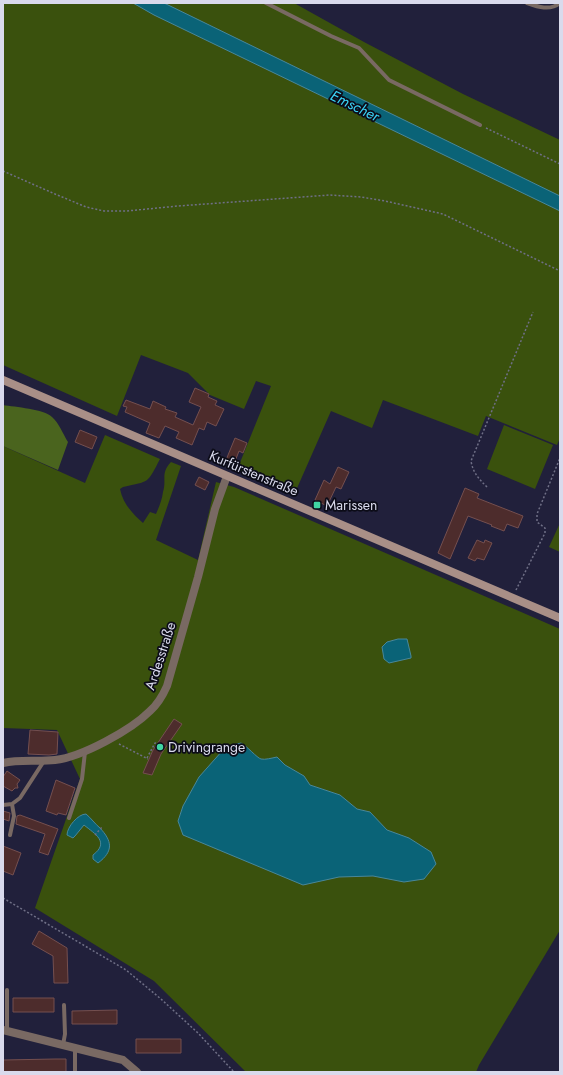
<svg xmlns="http://www.w3.org/2000/svg" width="563" height="1075" viewBox="0 0 563 1075" font-family="Jost,sans-serif">
<style>
.green{fill:#3a510d}
.forest{fill:#4a641e}
.water{fill:#0a6377;stroke:#48879a}
.building{fill:#4d2c2c;stroke:#744f4f}
.lines{fill:none;stroke-linecap:round;stroke-linejoin:round}
.path{stroke:#6f6f86;stroke-width:1.5;stroke-dasharray:2 2;stroke-linecap:butt}
.service{stroke:#796963;stroke-width:4}
.minor{stroke:#796963;stroke-width:8}
.secondary{stroke:#a98f87;stroke-width:8}
.poi-dot{fill:#40d4a2;stroke:#0c0c18;stroke-width:1.5}
.labels{text-anchor:middle;stroke-width:3.5;stroke-linejoin:round;paint-order:stroke}
.street-label{font-size:14px;fill:#d9daec;stroke:#0c0c18}
.poi-label{font-size:14px;fill:#d9daec;stroke:#0c0c18;text-anchor:start}
.water-label{font-size:15px;font-style:italic;fill:#3bd2f5;stroke:#0c0c18}
</style>
<rect width="100%" height="100%" fill="#21203b"/>
<path class="green" d="M3,3H294L364,42L463,94L560,140V438L557,445L486,416L478,436L383,400L372,428L331,411L294,495L237,470L271,386L256,381L244,409L210,395L188,373L141,355L117,416L3,365Z
M504,425L553,445L535,489L487,469Z
M105,435L160,459C147,484 150,481 123,487L120,489C123,504 133,514 143,523L150,512L156,514C159,507 162,500 163,492C167,479 160,474 171,462L181,466L156,540L198,560L216,482L234,487L560,629V930L479,1065L476,1072H246L154,981L35,908L80,779L57,730L3,728V446L85,483Z
M560,523V552L549,547Z"/>
<path class="forest" d="M3,405C15,407 44,409 52,417C59,423 63,434 68,442L58,470L3,446Z"/>
<path class="water" d="M133,3H164L560,196V211L154,15Z
M398,639H407L411,656V658L389,663L384,659L382,647L387,642Z
M241,743C247,746 257,758 261,759C265,760 272,758 277,757L285,765L304,776L310,785L340,795L357,809L370,812L387,830L409,838L431,852L436,864L424,879L404,882L373,876L339,877L303,885L183,835L178,821L183,806L199,777L223,750L233,745Z
M86,814C91,818 95,824 100,828C112,841 114,851 98,863L93,859V855C110,842 95,834 84,825L75,836L73,838L67,835C67,827 78,814 86,814Z"/>
<path class="building" d="M195,388L209,394L208,397L217,401L215,405L224,409L216,426L207,422L204,430L199,428L192,445L176,438L179,432L165,426L159,438L146,433L150,423L125,412L127,407L123,406L126,400L150,409L153,401L166,407L165,409L177,413L175,417L193,425L201,407L189,402Z
M80,430L97,437L92,449L75,442Z
M235,438L247,443L243,453L239,451L234,464L226,460Z
M338,467L349,472L341,489L336,487L327,506L315,500L324,480L330,484Z
M199,477L209,482L205,490L195,485Z
M465,488L479,494L477,498L523,516L518,528L507,524L504,531L491,526L492,525L468,516L450,559L438,553Z
M477,540L484,543L485,540L492,543L484,560L477,558L475,561L468,558Z
M174,719L182,724L161,754L152,775L143,773L153,750Z
M30,730L58,732L57,754L49,755L28,754Z
M7,771L20,780L17,784L18,788H15L12,791L3,786V777Z
M56,780L75,788L66,815L58,813L57,815L46,811Z
M3,811L10,813L9,821L3,819Z
M20,815L58,829L48,855L39,852L45,834L16,824L17,816Z
M3,846L21,853L13,875L3,871Z
M39,931L67,948L68,983H54L53,956L32,944Z
M13,998H54V1012H13Z
M117,1010V1024H72V1011Z
M136,1039H181V1053H136Z
M55,1059H66V1072H3V1060Z"/>
<g class="lines">
<path class="path" d="M486,128L560,164
M3,171L55,194L86,207L104,211H127L178,206L330,195L361,197L385,201L443,214L560,271
M487,487C479,479 473,473 471,461L533,312
M516,590L545,533V528L537,522V514L560,458
M119,744L148,759
M147,758L155,743L159,745
M95,835L102,827
M3,898L126,970L161,999L198,1033L234,1072"/>
<path class="service" d="M266,3L331,36L359,48L389,80L480,125
M527,3C538,7 550,11 560,3
M3,805L12,804L20,798L44,761
M69,818L82,779L85,752
M10,835L14,816L12,804
M7,990V1031
M63,1045L65,1034L64,1005
M75,1048V1072"/>
<path class="minor" d="M3,763C20,759 38,762 55,760C82,757 131,730 150,711C158,704 163,695 167,686L198,577L215,509L227,476
M3,1030L123,1060L137,1072"/>
<path class="secondary" d="M3,380L560,618"/>
</g>
<g class="poi-dot">
<rect x="313" y="501" width="8" height="8" rx="2"/>
<circle cx="160" cy="747" r="4"/>
</g>
<g class="labels">
<g class="street-label">
<text transform="translate(254 473) rotate(23)" y="5">Kurfürstenstraße</text>
<text transform="translate(160 656) rotate(-72)" y="5">Ardesstraße</text>
</g>
<g class="poi-label">
<text x="325" y="510">Marissen</text>
<text x="168" y="752">Drivingrange</text>
</g>
<g class="water-label">
<text transform="translate(355 106) rotate(26)" y="5">Emscher</text>
</g>
</g>
<rect width="563" height="1075" fill="none" stroke="#d9daec" stroke-width="8"/>
</svg>
